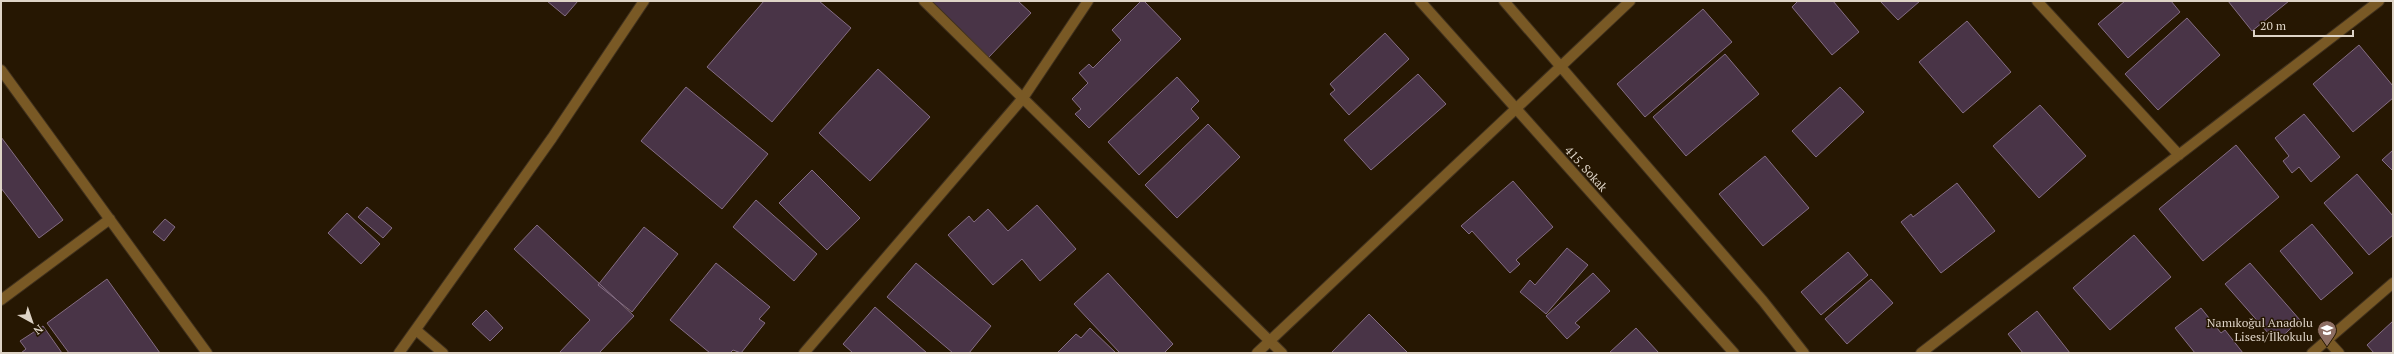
<svg xmlns="http://www.w3.org/2000/svg" width="2394" height="354" viewBox="0 0 2394 354" font-family="'PT Serif',serif">
<style>
.building{fill:#493447;stroke:#846d83}
.lines{fill:none;stroke-linecap:round;stroke-linejoin:round}
.minor-casing{stroke:#40311e;stroke-width:12}
.minor{stroke:#795925;stroke-width:10}
.labels{text-anchor:middle;stroke-width:3;stroke-linejoin:round;paint-order:stroke}
.street-label{font-size:12px;fill:#ded4c7;stroke:#261702}
.poi-label{font-size:12px;fill:#ded4c7;stroke:#261702;text-anchor:end}
</style>
<rect width="100%" height="100%" fill="#261702"/>
<path class="building" d="M547,1H578L565,16Z
M764,1H819L851,28L772,122L707,67Z
M931,1H1018L1031,13L989,57Z
M1141,1H1144L1181,39L1089,128L1075,114L1081,109L1072,99L1088,83L1079,73L1089,64L1093,68L1121,40L1112,30Z
M1798,1H1833L1859,32L1832,55L1792,7Z
M1880,1H1920L1898,20Z
M2125,1H2171L2180,12L2128,58L2098,24Z
M2228,1H2289L2252,31Z
M1703,9L1732,42L1645,117L1617,84Z
M2187,18L2220,55L2158,110L2125,74Z
M1967,21L2011,72L1963,113L1919,62Z
M1385,33L1409,59L1349,115L1330,94L1335,90L1330,84Z
M2359,45L2393,86V98L2353,132L2313,84Z
M1725,54L1759,94L1686,156L1653,117Z
M878,69L930,117L870,181L819,133Z
M1418,74L1446,104L1371,170L1344,140Z
M1177,77L1199,101L1191,109L1199,118L1139,175L1108,142Z
M686,87L768,154L722,209L641,141Z
M1840,87L1864,112L1816,157L1792,131Z
M2040,105L2086,156L2039,198L1993,146Z
M2304,114L2340,157L2311,182L2299,167L2292,173L2283,161L2289,156L2275,138Z
M1208,124L1240,157L1177,218L1145,185Z
M1,137L63,220L39,238L1,188Z
M2236,145L2279,197L2203,261L2159,209Z
M2393,150V171L2382,160Z
M1765,156L1809,208L1763,246L1719,194Z
M812,170L860,218L827,250L779,203Z
M2357,174L2393,216V235L2369,255L2324,203Z
M1513,181L1553,227L1516,260L1520,264L1510,273L1472,231L1469,234L1461,226Z
M1957,183L1995,231L1941,273L1901,222L1911,214L1913,217Z
M756,200L817,254L794,281L733,227Z
M1037,205L1076,249L1040,281L1022,259L993,285L948,235L969,216L974,222L988,209L1008,231Z
M367,207L392,228L383,238L358,217Z
M347,213L380,244L361,264L328,233Z
M165,219L175,227L164,241L153,232Z
M2312,224L2353,273L2321,300L2280,251Z
M537,225L634,316L599,353H559L590,320L514,249Z
M644,227L678,254L632,312L598,285Z
M2134,235L2171,277L2110,330L2073,288Z
M1567,248L1588,265L1546,314L1520,292L1530,280L1535,285Z
M1848,252L1868,275L1821,315L1801,292Z
M716,263L770,307L759,319L765,323L741,353L733,350L730,353H710L670,320Z
M916,263L991,326L969,353H953L887,297Z
M2250,263L2300,320L2276,342L2225,284Z
M1108,273L1173,344L1164,353H1120L1074,304Z
M1593,273L1610,291L1575,323L1580,327L1567,339L1546,316Z
M107,279L160,353H69L47,323Z
M1871,279L1893,303L1847,344L1825,319Z
M875,307L927,353H853L843,344Z
M2201,308L2221,333L2225,330L2243,353H2195L2175,328Z
M486,310L503,328L490,341L472,324Z
M2037,311L2070,353H2023L2008,334Z
M1369,314L1408,353H1331Z
M2393,321V353H2374L2367,345Z
M43,326L62,353H21L26,349L20,341Z
M1090,328L1116,353H1057L1076,334L1081,338Z
M1636,328L1659,353H1609Z"/>
<g class="lines">
<defs>
<path id="minor" d="M924,1L1282,353
M1420,1L1734,353
M1504,1L1763,301L1804,353
M2037,1L2179,155
M1,70L207,353
M1,300L110,219
M416,330L443,353
M2327,340L2339,353
M399,353L552,138L644,1
M804,353L1023,98L1088,1
M1257,353L1630,1
M1921,353L2379,1
M2312,353L2393,283"/>
</defs>
<use href="#minor" class="minor-casing"/>
<use href="#minor" class="minor"/>
</g>
<defs>
<symbol id="school-pin" viewBox="-11 -11 22 30"><path d="M0 17L-7.5 6A9.5 9.5 0 1 1 7.5 6Z" fill="#8d6e63" stroke="#261702"/><path d="M0-5L7-2L0 1L-7-2ZM-4 1L0 2.5L4 1V4Q0 6-4 4Z" fill="#fff"/></symbol>
</defs>
<g fill-rule="evenodd">
<use href="#school-pin" x="2316" y="319" width="22" height="30"/>
</g>
<g class="labels">
<g class="street-label">
<text transform="translate(1586 169) rotate(48)" y="4">415. Sokak</text>
</g>
<g class="poi-label">
<text x="2313" y="327">Namıkoğul Anadolu<tspan x="2313" dy="14">Lisesi/İlkokulu</tspan></text>
</g>
</g>
<rect width="2394" height="354" fill="none" stroke="#ded4c7" stroke-width="4"/>
<g transform="translate(32 322) rotate(140)" stroke="#261702" stroke-width="3" paint-order="stroke">
<path d="M0-3L7 15L0 10L-7 15Z" fill="#ded4c7"/>
<text y="-6" font-size="11" font-weight="bold" text-anchor="middle" fill="#ded4c7">N</text>
</g>
<path d="M2254 30v6h99v-6" fill="none" stroke="#ded4c7" stroke-width="2"/>
<text x="2260" y="30" font-size="12" fill="#ded4c7" stroke="#261702" stroke-width="3" paint-order="stroke">20 m</text>
</svg>
